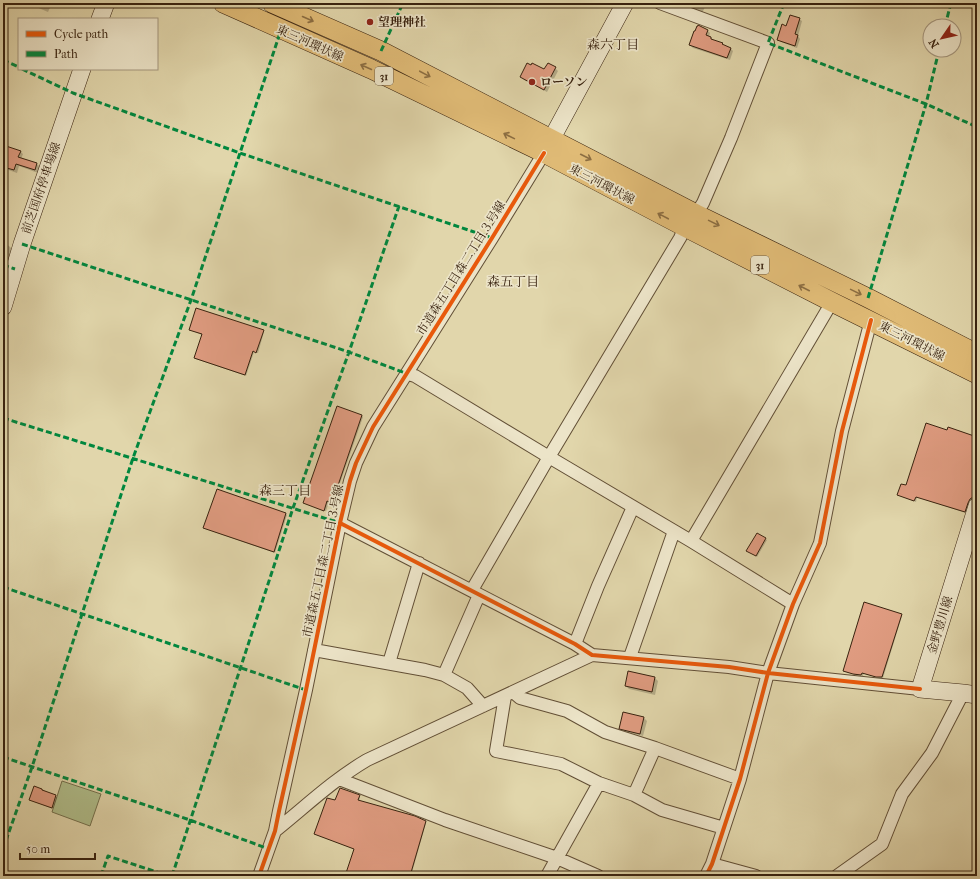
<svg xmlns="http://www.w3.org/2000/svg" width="980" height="879" viewBox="0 0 980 879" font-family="'IM FELL French Canon','Noto Serif JP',serif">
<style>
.green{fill:#b0be8b;stroke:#74704d}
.shadow{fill:#0003}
.building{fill:#e09c81;stroke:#38220f}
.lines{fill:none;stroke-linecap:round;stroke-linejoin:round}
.minor-casing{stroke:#624f36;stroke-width:14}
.secondary-casing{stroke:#38220f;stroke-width:18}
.primary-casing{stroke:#38220f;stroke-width:20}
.minor{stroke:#ece4c8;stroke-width:12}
.secondary{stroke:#ece4c8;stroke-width:17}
.primary{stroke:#e0bb76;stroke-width:19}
.quiet{stroke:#00873e;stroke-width:3;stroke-dasharray:6 3;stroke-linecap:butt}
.cycleway-casing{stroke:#ece4c8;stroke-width:6}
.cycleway{stroke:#e8590c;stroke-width:4}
.oneway{stroke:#8c6e42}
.poi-dot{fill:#8f2418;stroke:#ece4c8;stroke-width:1.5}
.labels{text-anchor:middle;stroke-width:3.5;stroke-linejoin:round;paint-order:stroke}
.shield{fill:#ece4c8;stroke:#6e5c46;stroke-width:1}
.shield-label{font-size:11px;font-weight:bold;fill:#38220f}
.poi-label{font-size:12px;font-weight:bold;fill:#38220f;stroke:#ece4c8;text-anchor:start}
.street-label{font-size:12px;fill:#38220f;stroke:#ece4c8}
.neighbourhood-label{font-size:13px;fill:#38220f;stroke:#ece4c8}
</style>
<rect width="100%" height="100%" fill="#e1d6ab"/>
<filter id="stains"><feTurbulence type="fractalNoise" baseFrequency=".005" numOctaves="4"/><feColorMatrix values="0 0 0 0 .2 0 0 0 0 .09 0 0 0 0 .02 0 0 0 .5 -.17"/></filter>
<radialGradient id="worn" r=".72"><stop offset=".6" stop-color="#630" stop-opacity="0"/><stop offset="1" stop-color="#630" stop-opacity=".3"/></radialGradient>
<path class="green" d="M62,781L101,794L90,826L52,812Z"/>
<path class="shadow" d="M27,3H52L48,12Z
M677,3H707L702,13L688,6L687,7Z
M799,19L802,21L798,36L800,39L797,48L781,42L778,40L787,27Z
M708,31L710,33L709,37L714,40L731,49L733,51L730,60L693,48L690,45Z
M555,68L558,71L547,92L524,80L522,77Z
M3,146L20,151L23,154L21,159L37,164L40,167L38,173L19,166L17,173L3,168Z
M3,241L5,243V244L9,246L12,249L8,261L3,260Z
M190,330L263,331L264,332L258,353L254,352L246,376L196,359L195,358L202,335Z
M362,415L363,417L333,503L329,502L326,511L305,504L304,503Z
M948,431L977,438V489L974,498L971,500L969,504L966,513L917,497L916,502L898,495L907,487Z
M217,490L286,514L287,515L275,553L206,529L205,528Z
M757,534L767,540L757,557L749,552Z
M901,615L902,616L883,678H878L864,673L863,676L855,675L844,671Z
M629,672L655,678L658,681L655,695L629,689L626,686Z
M644,718L647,721L643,736L623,731L620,728Z
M42,789L57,797L53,809L30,800Z
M359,796L360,797L359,801L425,821L426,823L411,876H347L355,849L315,834L336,802Z"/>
<path class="building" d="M790,15L800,18L795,34L798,35L795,46L777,40L782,24L786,26Z
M698,25L708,30L706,35L711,37V39L723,43L722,44L731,48L727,58L689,45L694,31H695L697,26H698Z
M527,63L531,65L532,63L544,69L548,63L556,67L544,90L520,77Z
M3,145L21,151L18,157L37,163L35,170L16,164L14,170L3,167Z
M196,308L264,330L256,353L253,351L245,375L194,358L202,334L189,330Z
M337,406L362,415L332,503L327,501L324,511L303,503Z
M926,423L947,430L948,427L977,437V485L973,497L970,499L968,503L965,512L916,497L914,501L897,495L901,484L906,485Z
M217,489L286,513L274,552L203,528Z
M757,533L766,538L756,556L746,551Z
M864,602L902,614L882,677H876L862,673L861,675L853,674L843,671Z
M628,671L655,677L652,692L625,686Z
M623,712L644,717L640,734L619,729Z
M34,786L42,789V790L56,795L52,808L29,800Z
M340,788L360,795L358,800L415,816L426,821L410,876H345L354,849L314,834L327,798L335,800Z"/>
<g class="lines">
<defs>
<path id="minor" d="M660,3L768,43L731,138L703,203L696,214
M408,374L415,376L549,457L691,541L793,604
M340,523L575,644L592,655L729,667L768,673L920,689
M691,541L832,302
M472,590L549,457L680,238L685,227
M575,644L598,586L633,507
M314,650L425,670L444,675L467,688L483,706
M630,657L674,531
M389,663L419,563
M444,675L479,595
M513,692L520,698L567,711L605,732L655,748L740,779
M505,696L496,751L561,764L599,783L634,795L662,810L724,828
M339,779L445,820L557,858L598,876
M634,795L655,748
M275,831C305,807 333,780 367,760L592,655
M712,864L756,876
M259,876L275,831L279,811L306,690L340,523L350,481L356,463L373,427L492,238L544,153
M547,876L599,783
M706,876L712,864L740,779L768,673L793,604L820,543L842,431L871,320
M837,876L882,844L902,794L932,753L963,693"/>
<path id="secondary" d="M100,19L106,3
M545,151L625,3
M3,307L22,244L82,69
M977,506L920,689L963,693L977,695"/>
<path id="primary" d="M223,3L371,69L544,153L685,227L832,302L977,374
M272,3L381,51L696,214L868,298L977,354"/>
</defs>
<use href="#minor" class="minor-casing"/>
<use href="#secondary" class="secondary-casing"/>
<use href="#primary" class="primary-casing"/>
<use href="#minor" class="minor"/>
<use href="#secondary" class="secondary"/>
<use href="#primary" class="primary"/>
<path class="quiet" d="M784,3L768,43L926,104L977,127
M945,26L951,3
M381,51L403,3
M3,60L19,67
M22,69L73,93L240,153L492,238
M22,244L349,352L408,374
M3,265L15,269
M868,298L926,104L939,50
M3,418L340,523
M3,587L306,690
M3,757L190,820L269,849
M3,849L32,767L133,458L191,300L281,30
M101,876L108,856L169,876
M172,876L293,508L349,352L399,206"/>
<defs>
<path id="cycleway" d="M340,523L575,644L592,655L729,667L768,673L920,689
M259,876L275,831L279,811L306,690L340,523L350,481L356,463L373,427L492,238L544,153
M706,876L712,864L740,779L768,673L793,604L820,543L842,431L871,320"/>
</defs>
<use href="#cycleway" class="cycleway-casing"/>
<use href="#cycleway" class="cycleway"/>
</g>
<defs><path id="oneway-shaft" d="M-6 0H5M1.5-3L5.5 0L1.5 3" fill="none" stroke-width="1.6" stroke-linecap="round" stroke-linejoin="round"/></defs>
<g class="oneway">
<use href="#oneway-shaft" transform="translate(308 19) rotate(24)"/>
<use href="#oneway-shaft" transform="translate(366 67) rotate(-156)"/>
<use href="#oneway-shaft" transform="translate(425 74) rotate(28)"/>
<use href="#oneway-shaft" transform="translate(509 136) rotate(-154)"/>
<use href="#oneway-shaft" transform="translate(586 157) rotate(27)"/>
<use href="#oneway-shaft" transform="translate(663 216) rotate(-152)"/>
<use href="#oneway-shaft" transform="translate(714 223) rotate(26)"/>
<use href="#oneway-shaft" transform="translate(804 288) rotate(-153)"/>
<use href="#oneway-shaft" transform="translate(856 292) rotate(26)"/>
</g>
<g class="poi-dot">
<circle cx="370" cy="22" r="4"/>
<circle cx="532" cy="82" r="4"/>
</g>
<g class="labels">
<g class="shield">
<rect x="375" y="67" width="18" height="18" rx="3"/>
<rect x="751" y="256" width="18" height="18" rx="3"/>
</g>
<g class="shield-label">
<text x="384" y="80">31</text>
<text x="760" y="269">31</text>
</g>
<g class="poi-label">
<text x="378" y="26">望理神社</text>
<text x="540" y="86">ローソン</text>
</g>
<g class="street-label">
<text transform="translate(310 43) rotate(24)" y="4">東三河環状線</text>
<text transform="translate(602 184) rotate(28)" y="4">東三河環状線</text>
<text transform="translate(41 188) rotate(-71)" y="4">前芝国府停車場線</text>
<text transform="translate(461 268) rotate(-58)" y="4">市道森五丁目森二丁目３号線</text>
<text transform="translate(912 341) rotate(27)" y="4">東三河環状線</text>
<text transform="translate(323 561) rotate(-78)" y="4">市道森五丁目森二丁目３号線</text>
<text transform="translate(940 625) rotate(-73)" y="4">金野豊川線</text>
</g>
<g class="neighbourhood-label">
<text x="613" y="49">森六丁目</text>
<text x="513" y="286">森五丁目</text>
<text x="285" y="495">森三丁目</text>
</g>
</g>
<rect width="980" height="879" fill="none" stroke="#e1d6ab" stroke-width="16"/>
<rect x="4" y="4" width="972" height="871" fill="none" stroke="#38220f" stroke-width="2"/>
<rect x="8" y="8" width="964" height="863" fill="none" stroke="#38220f"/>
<rect x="18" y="18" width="140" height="52" fill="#ece4c8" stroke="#a4967e"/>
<rect x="26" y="31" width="20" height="6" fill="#e8590c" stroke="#a4967e"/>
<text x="54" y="38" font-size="12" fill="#38220f">Cycle path</text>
<rect x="26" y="51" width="20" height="6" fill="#00873e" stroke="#a4967e"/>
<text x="54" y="58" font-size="12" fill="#38220f">Path</text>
<g transform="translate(942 38) rotate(236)"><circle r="19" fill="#ece4c8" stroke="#a4967e"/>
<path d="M0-3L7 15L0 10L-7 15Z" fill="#8f2418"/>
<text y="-6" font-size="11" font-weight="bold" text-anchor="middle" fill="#38220f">N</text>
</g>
<path d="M20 853v6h75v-6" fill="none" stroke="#38220f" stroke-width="2"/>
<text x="26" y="853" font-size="12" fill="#38220f" stroke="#ece4c8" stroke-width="3" paint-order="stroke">50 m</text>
<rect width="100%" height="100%" filter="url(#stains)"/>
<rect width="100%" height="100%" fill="url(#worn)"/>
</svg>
